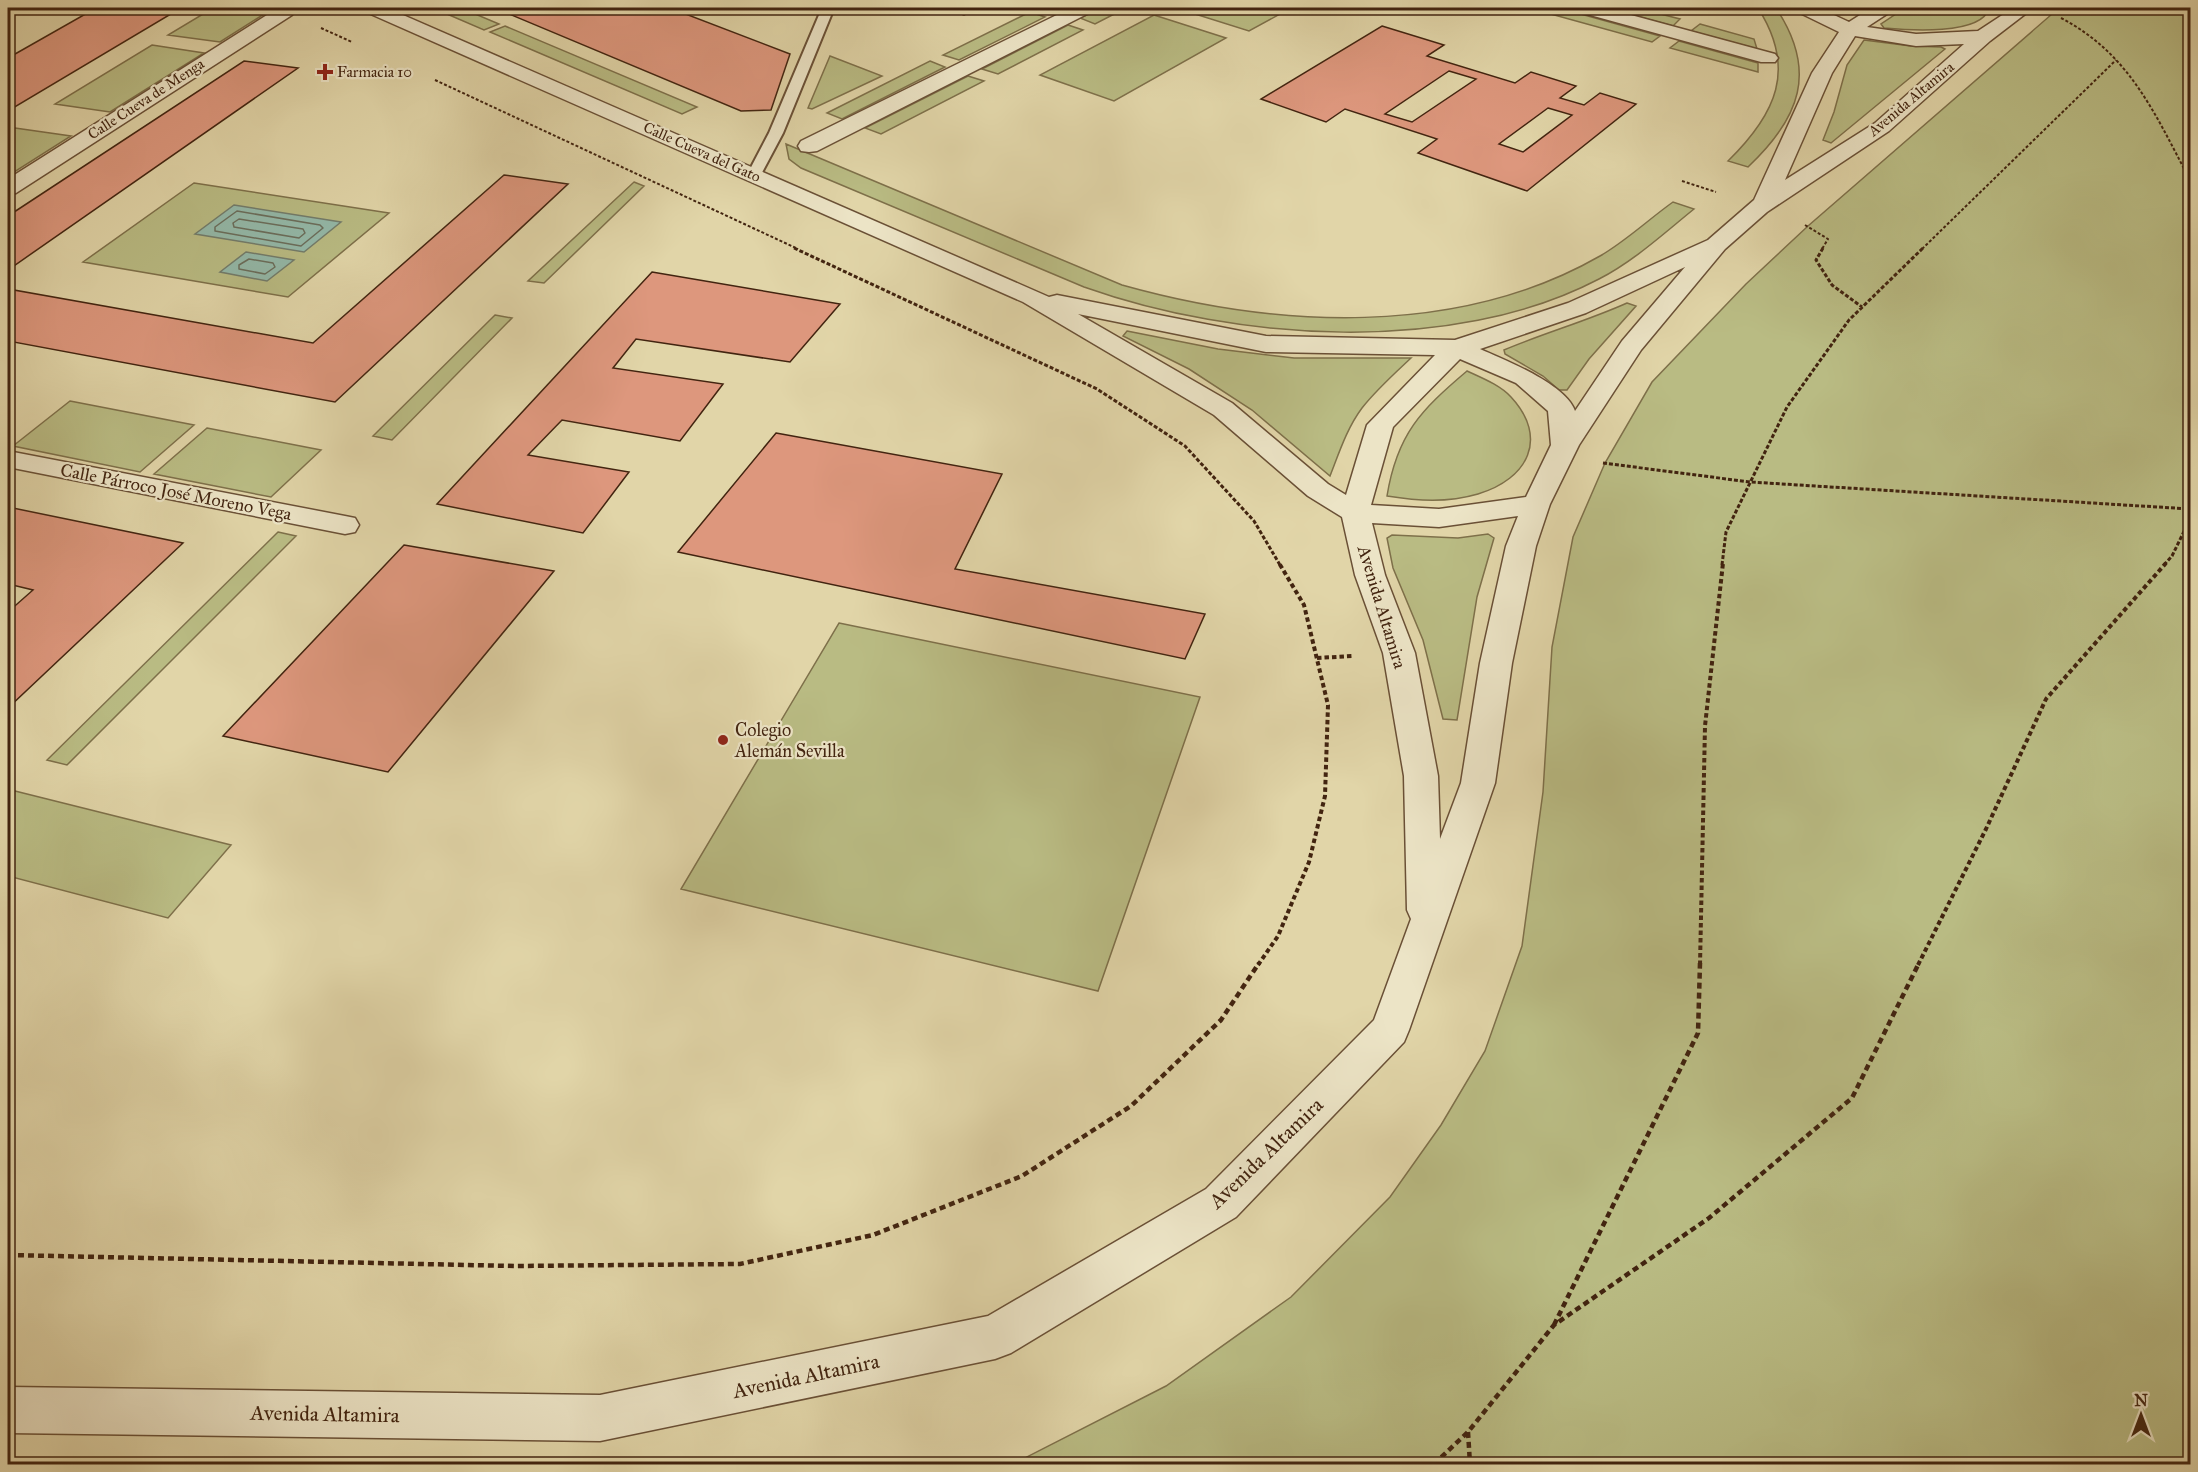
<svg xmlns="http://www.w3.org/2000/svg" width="2198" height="1472" viewBox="0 0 2198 1472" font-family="'IM FELL Great Primer',serif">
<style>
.green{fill:#b9bb83;stroke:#7e704a;stroke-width:1.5}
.water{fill:#94b9a9;stroke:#737d6c;stroke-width:1.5}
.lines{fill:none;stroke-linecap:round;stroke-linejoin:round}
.shore{stroke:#6b6e5c;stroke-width:1.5}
.building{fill:#dd977d;stroke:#422410;stroke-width:1.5;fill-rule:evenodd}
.service-casing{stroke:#6a5036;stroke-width:4}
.pedestrian-casing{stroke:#6a5036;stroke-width:3}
.minor-casing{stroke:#6a5036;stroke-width:3}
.path-far3{stroke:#422410;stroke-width:2;stroke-dasharray:3 2;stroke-linecap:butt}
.path-far2{stroke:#422410;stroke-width:3;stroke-dasharray:4 2;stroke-linecap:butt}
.path-far1{stroke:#422410;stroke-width:4;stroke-dasharray:4.5 3;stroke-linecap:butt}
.path{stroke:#422410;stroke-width:4.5;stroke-dasharray:6 4;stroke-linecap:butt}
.service{fill:#ece4c6;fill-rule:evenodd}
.pedestrian{fill:#ece4c6;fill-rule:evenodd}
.minor{fill:#ece4c6;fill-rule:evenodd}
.poi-dot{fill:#8f2418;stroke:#ece4c6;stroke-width:2}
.labels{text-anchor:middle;stroke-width:4.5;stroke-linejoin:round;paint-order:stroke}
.far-poi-label{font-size:15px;fill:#422410;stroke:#ece4c6;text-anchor:start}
.far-street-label{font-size:15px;fill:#422410;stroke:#ece4c6}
.street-label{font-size:18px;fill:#422410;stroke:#ece4c6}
.poi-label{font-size:18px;fill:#422410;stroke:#ece4c6;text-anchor:start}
.near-street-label{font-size:21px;fill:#422410;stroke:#ece4c6}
</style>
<rect width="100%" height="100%" fill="#e1d5a8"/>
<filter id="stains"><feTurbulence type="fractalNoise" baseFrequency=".00333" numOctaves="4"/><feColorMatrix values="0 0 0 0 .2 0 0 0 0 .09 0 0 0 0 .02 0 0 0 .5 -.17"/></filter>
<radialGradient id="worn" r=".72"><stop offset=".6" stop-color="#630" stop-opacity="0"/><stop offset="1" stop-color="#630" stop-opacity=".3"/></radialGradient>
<path class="green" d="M213,8H262L269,11L220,42L168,35Z
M433,8H461L499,24L484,30Z
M1102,8H1126L1095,24L1080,18Z
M1176,8H1291L1249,31Z
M1529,8H1559L1660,36L1652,42Z
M1607,8H1637L1680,19L1673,26Z
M1758,8H1776C1818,71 1800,118 1748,167L1728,161C1776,114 1797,69 1758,8Z
M1905,8H1989C1982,36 1906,30 1884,28L1881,24Z
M2063,8H2190V1464H1013L1166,1386L1291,1297L1390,1197L1441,1125L1485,1051L1522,946L1543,792L1552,647L1573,537L1605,463L1652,382L1746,284L1808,226L2052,14Z
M1030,12L1045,17L959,60L943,55Z
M1154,15L1226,38L1114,101L1040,75Z
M1700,24L1754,39L1757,49L1691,31Z
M1068,25L1083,30L998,74L982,69Z
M505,26L697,107L682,114L490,32Z
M1864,40L1911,46L1941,47L1945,49L1831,143L1823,140L1834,112L1847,65Z
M1679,41L1758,63V72L1670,48Z
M152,45L204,53L110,112L55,104Z
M830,56L882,76L812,109L808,108Z
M930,61L945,67L842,119L827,113Z
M968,76L984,81L881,134L865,128Z
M15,128L71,136L8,176V133Z
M786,144L1122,285C1275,328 1457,338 1600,256C1626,241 1649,219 1673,202L1694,209C1663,234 1634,261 1599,279C1452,356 1236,341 1084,287L801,168L789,159Z
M634,182L644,186L544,283L528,281Z
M194,183L389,213L288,297L83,262Z
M1627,303L1636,306L1589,359L1567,390H1559L1543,376L1505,354L1504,350C1544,333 1587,321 1627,303Z
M495,315L512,318L392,440L373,436Z
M1127,331L1218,349L1294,358H1411C1394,374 1376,390 1362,408C1347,428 1339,453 1330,476L1252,410L1189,369L1123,336Z
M1467,371C1482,378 1500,385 1511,397C1549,438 1528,479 1478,494C1447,503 1418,501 1387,496C1397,434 1421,410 1467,371Z
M70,401L194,425L140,472L13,446Z
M207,428L321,450L271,497L154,474Z
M278,532L296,536L67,765L47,760Z
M1488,534L1494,538L1477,597L1457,720L1443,719L1423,640L1393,568L1387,538L1392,535L1458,538Z
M839,623L1200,697L1098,991L681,889Z
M15,791L231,845L168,918L8,876V798Z"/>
<path class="water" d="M234,205L341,222L304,252L195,234Z
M246,252L294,260L267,281L220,272Z"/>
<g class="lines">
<path class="shore" d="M237,211L320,225L323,228L301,246L215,231V227Z
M239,219L303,229L305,233L299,238L234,227L233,223Z
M249,259L273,263L275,267L265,274L239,269V265Z"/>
</g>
<path class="building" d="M96,8H181L8,111V58Z
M495,8H670L790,54L771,110L741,111Z
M942,8H980L964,15Z
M1382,26L1444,45L1427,56L1515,83L1531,72L1576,86L1560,98L1584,105L1600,93L1636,104L1527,191L1418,153L1437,139L1345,109L1326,122L1261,99ZM1449,71L1476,79L1412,122L1385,114ZM1548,108L1572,115L1523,152L1499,144Z
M244,61L298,68L8,270V216Z
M504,175L568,184L335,402L8,341V289L313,343Z
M652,272L840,304L790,362L636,339L613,368L723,384L680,441L562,420L528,455L629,472L583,533L437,504Z
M776,433L1002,474L955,569L1205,614L1185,659L678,552Z
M8,507L183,543L8,708V612L33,590L8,584Z
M404,545L554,571L388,772L223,736Z"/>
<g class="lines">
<defs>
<path id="service" d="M822,8H834L783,133L759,178H749L747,175L769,133Z"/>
<path id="pedestrian" d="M278,8H292L294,11L292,15L16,193L8,195V179Z
M1071,8H1093L1091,12L817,151L809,152L801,151L798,146L801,141Z
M1577,8H1605L1775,54L1778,58L1775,62H1761L1579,12Z
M8,451L345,516L355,518L359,525L355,532L345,534L8,467Z"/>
<path id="minor" d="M364,8H387L1049,297L1057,295L1266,336L1455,340L1568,303L1708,240L1754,200L1812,73L1839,32L1798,12L1796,8H1819L1849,22L1871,8H1892L1890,12L1867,27L1916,34L1978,31L2013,8H2033L1990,41L1889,131L1767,212L1725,249L1641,350L1579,445L1550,504L1536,546L1512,663L1495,783L1409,1030L1404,1042L1236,1217L1011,1353L995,1359L600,1441L8,1433V1387L600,1395L988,1316L1206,1189L1374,1020L1411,919L1407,910L1404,776L1383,653L1355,575L1342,517L1308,496L1214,415L1023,302L366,12ZM1855,36L1916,46L1964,44L1875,123L1785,180L1832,73ZM1685,267L1622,341L1575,411C1566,384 1505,360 1480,349L1586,313ZM1078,314L1266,352L1435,355L1367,425L1346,495L1328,484L1232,403ZM1460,359L1516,383L1548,411L1551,445L1526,497L1439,509L1371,505L1393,427ZM1518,516L1506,546L1480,663L1461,783L1440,839L1438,776L1415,653L1385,575L1372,523L1439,527Z"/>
</defs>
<use href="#service" class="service-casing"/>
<use href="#pedestrian" class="pedestrian-casing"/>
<use href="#minor" class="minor-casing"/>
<path class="path-far3" d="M2061,18C2130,54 2155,114 2190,180
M321,28L352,42
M435,80L798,249
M1682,181L1716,192
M1805,225L1828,239L1822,249
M1922,249L2116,60"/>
<path class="path-far2" d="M794,248L1097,389L1185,446L1254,521L1280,565
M1823,248L1816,260L1832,285L1862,307
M1603,463L1750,482L2190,509
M1722,565L1726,532L1787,407L1849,320L1923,248
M2164,565L2172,556L2190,519"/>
<path class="path-far1" d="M1317,658L1352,656
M1258,965L1278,936L1309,862L1325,796L1328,705L1304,605L1279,563
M1700,965L1705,726L1723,563
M1918,965L1986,829L2046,699L2166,563"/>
<path class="path" d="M8,1255L514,1266L740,1264L873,1235L1022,1176L1131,1106L1221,1020L1259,963
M1554,1325L1698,1033L1700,963
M1468,1432L1470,1464
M1434,1464L1468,1432L1554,1325L1709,1218L1852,1098L1919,963"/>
<use href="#service" class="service"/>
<use href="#pedestrian" class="pedestrian"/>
<use href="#minor" class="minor"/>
</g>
<g class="poi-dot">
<path d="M322 63h6v6h6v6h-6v6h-6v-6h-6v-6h6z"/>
<circle cx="723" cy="740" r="6"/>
</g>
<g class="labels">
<g class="far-poi-label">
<text x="337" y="77">Farmacia 10</text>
</g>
<g class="far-street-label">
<text transform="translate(146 99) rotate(-33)" y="5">Calle Cueva de Menga</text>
<text transform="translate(1911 99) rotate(-40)" y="5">Avenida Altamira</text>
<text transform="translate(702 152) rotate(24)" y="5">Calle Cueva del Gato</text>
</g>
<g class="street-label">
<text transform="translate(176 492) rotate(11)" y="6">Calle Párroco José Moreno Vega</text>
<text transform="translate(1382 607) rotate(73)" y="6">Avenida Altamira</text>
</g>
<g class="poi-label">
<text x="735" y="736">Colegio<tspan x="735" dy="21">Alemán Sevilla</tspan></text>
</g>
<g class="near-street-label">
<text transform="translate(1266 1153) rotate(-44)" y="7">Avenida Altamira</text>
<text transform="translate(806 1376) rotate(-12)" y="7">Avenida Altamira</text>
<text transform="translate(325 1414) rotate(1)" y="7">Avenida Altamira</text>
</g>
</g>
<rect width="2198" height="1472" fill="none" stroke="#e1d5a8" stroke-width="30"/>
<rect x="9" y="9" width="2180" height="1454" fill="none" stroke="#422410" stroke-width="3"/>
<rect x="15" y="15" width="2168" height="1442" fill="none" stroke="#422410" stroke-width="1.5"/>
<g transform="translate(2141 1415)" stroke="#ece4c6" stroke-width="4.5" paint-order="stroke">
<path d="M0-4.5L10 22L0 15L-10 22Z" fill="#422410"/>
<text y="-9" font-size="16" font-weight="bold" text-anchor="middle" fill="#422410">N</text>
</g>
<rect width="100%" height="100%" filter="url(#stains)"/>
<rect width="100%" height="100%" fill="url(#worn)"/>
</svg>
